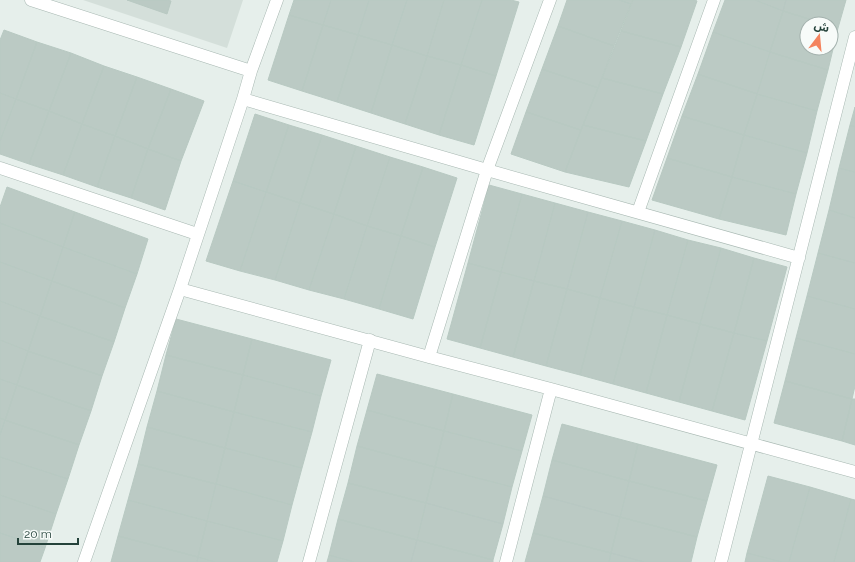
<svg xmlns="http://www.w3.org/2000/svg" width="855" height="562" viewBox="0 0 855 562" font-family="Raleway,'Noto Sans Arabic',sans-serif">
<style>
.built{fill:#d4dfda}
.building{fill:#bbcac4;stroke:#b8c9c2}
.lines{fill:none;stroke-linecap:round;stroke-linejoin:round}
.minor-casing{stroke:#a8b8b2;stroke-width:13}
.minor{stroke:#fff;stroke-width:12}
</style>
<rect width="100%" height="100%" fill="#e6efeb"/>
<path class="built" d="M83,0H243L227,48Z"/>
<path class="building" d="M127,0H167L171,1L167,14Z
M294,0H331L323,25L289,15Z
M331,0H369L358,35L323,25Z
M369,0H407L392,45L358,35Z
M407,0H444L427,56L392,45Z
M444,0H482L461,65L427,56Z
M482,0H511L519,2L496,76L461,65Z
M567,0H619L631,4L614,46L558,26Z
M619,0H633L631,4Z
M633,0H695L697,1L681,47L621,31Z
M725,0H755L783,11L770,52L713,32Z
M755,0H786L783,11Z
M786,0H846L838,28L831,26V24H825L783,11Z
M783,11L825,24H807V48H831V26L838,28L828,70L770,52Z
M289,15L323,25L302,91L268,80Z
M323,25L358,35L337,102L302,91Z
M558,26L614,46L598,88L542,69Z
M4,30L37,42L16,99L0,93V40Z
M621,31L681,47L663,94L602,78Z
M713,32L770,52L757,94L698,74Z
M358,35L392,45L371,113L337,102Z
M37,42L71,53L49,111L16,99Z
M392,45L427,56L405,124L371,113Z
M770,52L828,70L817,111L757,94Z
M71,53L104,66L82,124L49,111Z
M427,56L461,65L439,135L405,124Z
M461,65L496,76L474,145L439,135Z
M104,66L137,77L115,136L82,124Z
M542,69L598,88L581,130L526,112Z
M698,74L757,94L744,135L682,116Z
M137,77L171,89L148,149L115,136Z
M602,78L663,94L646,141L583,125Z
M171,89L204,101L181,161L148,149Z
M0,93L16,99L0,141Z
M757,94L817,111L807,153L744,135Z
M16,99L49,111L29,164L0,154V141Z
M855,107V127L850,125Z
M49,111L82,124L63,175L29,164Z
M526,112L581,130L565,172L511,154Z
M255,114L289,125L266,192L233,181Z
M682,116L744,135L732,177L667,158Z
M82,124L115,136L97,187L63,175Z
M289,125L322,135L300,203L266,192Z
M583,125L646,141L629,187L565,172Z
M850,125L855,127V172L839,168Z
M322,135L356,146L334,214L300,203Z
M744,135L807,153L796,194L732,177Z
M115,136L148,149L131,198L97,187Z
M356,146L390,157L367,226L334,214Z
M148,149L181,161L165,210L131,198Z
M390,157L423,167L401,236L367,226Z
M667,158L732,177L719,219L652,200Z
M423,167L457,178L435,247L401,236Z
M839,168L855,172V218L829,210Z
M732,177L796,194L786,235L719,219Z
M233,181L266,192L240,271L206,261Z
M489,185L522,194L501,272L468,263Z
M7,187L75,212L63,247L0,223V207Z
M266,192L300,203L275,280L240,271Z
M522,194L555,203L534,281L501,272Z
M300,203L334,214L309,290L275,280Z
M555,203L588,212L567,289L534,281Z
M829,210L855,218V263L818,253Z
M75,212L148,239L137,274L63,247Z
M588,212L622,221L600,298L567,289Z
M334,214L367,226L344,299L309,290Z
M622,221L655,230L634,307L600,298Z
M0,223L63,247L52,281L0,262Z
M367,226L401,236L379,309L344,299Z
M655,230L688,240L667,315L634,307Z
M401,236L435,247L413,319L379,309Z
M688,240L721,248L700,324L667,315Z
M63,247L137,274L125,308L52,281Z
M721,248L754,258L734,333L700,324Z
M818,253L855,263V309L807,296Z
M754,258L787,267L767,341L734,333Z
M0,262L52,281L40,316L0,301Z
M468,263L501,272L480,348L447,339Z
M501,272L534,281L513,357L480,348Z
M52,281L125,308L114,342L40,316Z
M534,281L567,289L546,366L513,357Z
M567,289L600,298L580,375L546,366Z
M807,296L855,309V354L796,338Z
M600,298L634,307L613,384L580,375Z
M0,301L40,316L28,351L0,340Z
M634,307L667,315L646,393L613,384Z
M667,315L700,324L679,402L646,393Z
M40,316L114,342L102,376L28,351Z
M176,319L252,339L243,375L166,355Z
M700,324L734,333L712,411L679,402Z
M734,333L767,341L745,420L712,411Z
M796,338L855,354V386L852,399L785,381Z
M252,339L331,360L321,396L243,375Z
M0,340L28,351L17,385L0,379Z
M28,351L102,376L91,411L17,385Z
M166,355L243,375L234,412L157,391Z
M377,374L453,394L444,431L367,410Z
M243,375L321,396L312,432L234,412Z
M0,379L17,385L5,420L0,418Z
M785,381L852,399L842,441L774,423Z
M17,385L91,411L79,445L5,420Z
M157,391L234,412L225,448L147,427Z
M453,394L532,415L522,451L444,431Z
M852,399H855V445L842,441Z
M367,410L444,431L435,467L357,446Z
M234,412L312,432L302,468L225,448Z
M0,418L5,420L0,435Z
M5,420L79,445L68,479L0,457V435Z
M562,424L638,444L629,481L552,460Z
M147,427L225,448L216,484L138,464Z
M444,431L522,451L512,487L435,467Z
M638,444L717,465L707,501L629,481Z
M357,446L435,467L426,503L348,483Z
M225,448L302,468L292,505L216,484Z
M0,457L68,479L56,514L0,495Z
M552,460L629,481L620,517L543,496Z
M138,464L216,484L207,521L128,500Z
M435,467L512,487L503,524L426,503Z
M768,476L810,487L789,562H782L747,553Z
M629,481L707,501L697,537L620,517Z
M348,483L426,503L417,540L338,519Z
M216,484L292,505L283,541L207,521Z
M810,487L851,499L834,562H789Z
M0,495L56,514L45,548L0,533Z
M543,496L620,517L611,553L533,533Z
M851,499L855,500V562H834Z
M128,500L207,521L198,557L118,536Z
M426,503L503,524L493,560L417,540Z
M620,517L697,537L691,562H644L611,553Z
M338,519L417,540L411,562H354L329,555Z
M207,521L283,541L277,562H215L198,557Z
M0,533L45,548L40,562H0Z
M533,533L611,553L609,562H525Z
M118,536L198,557L197,562H111Z
M417,540L493,560V562H411Z
M611,553L644,562H609Z
M747,553L782,562H745Z
M329,555L354,562H327Z
M198,557L215,562H197Z"/>
<g class="lines">
<defs>
<path id="minor" d="M31,0L251,71
M243,99L487,170L799,258
M0,168L197,234
M638,212L714,0
M180,289L429,357L551,389L855,472
M429,357L487,170L550,0
M84,562L180,289L243,99L251,71L277,0
M309,562L370,340
M506,562L551,389
M721,562L855,37"/>
</defs>
<use href="#minor" class="minor-casing"/>
<use href="#minor" class="minor"/>
</g>
<g transform="translate(819 36) rotate(16)"><circle r="19" fill="#f7fbf9" stroke="#a3b1ad"/>
<path d="M0-3L7 15L0 10L-7 15Z" fill="#f4845f"/>
<text y="-6" font-size="11" font-weight="bold" text-anchor="middle" fill="#24423a">ش</text>
</g>
<path d="M18 538v6h60v-6" fill="none" stroke="#24423a" stroke-width="2"/>
<text x="24" y="538" font-size="12" fill="#24423a" stroke="#f7fbf9" stroke-width="3" paint-order="stroke">20 m</text>
</svg>
